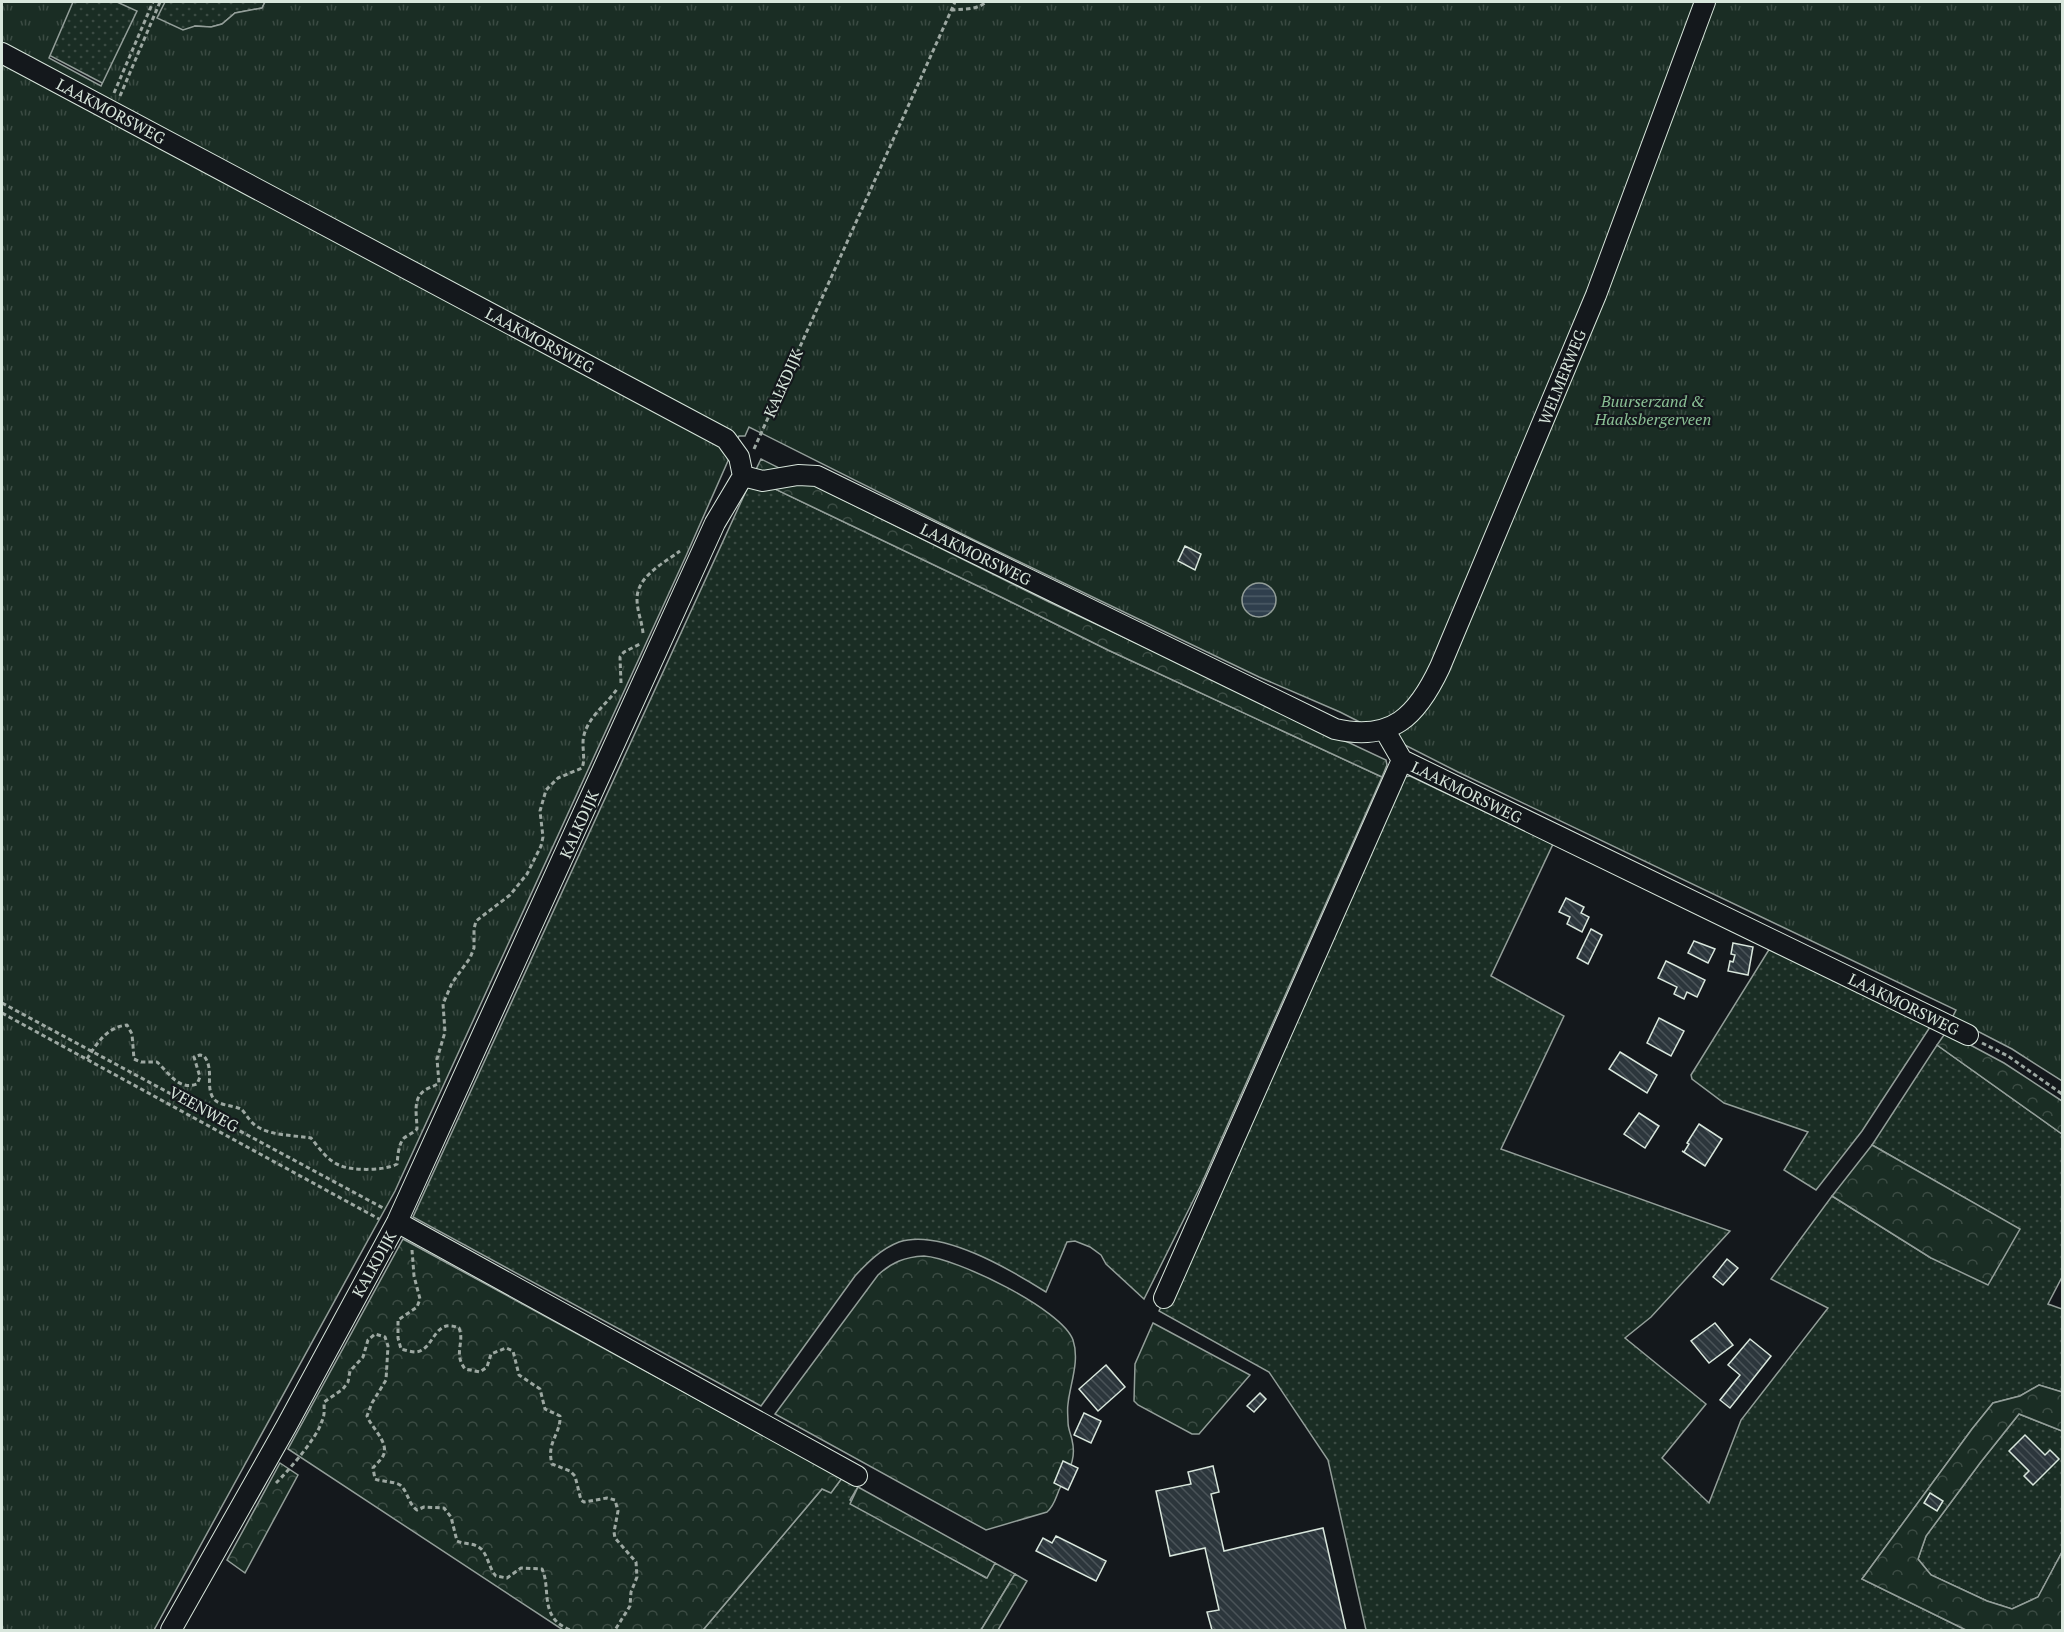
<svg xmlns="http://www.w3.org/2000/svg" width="2064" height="1632" viewBox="0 0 2064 1632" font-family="'PT Serif',serif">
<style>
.grass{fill:url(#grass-dots);stroke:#939e99;stroke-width:1.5}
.forest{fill:url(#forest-crowns);stroke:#939e99;stroke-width:1.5}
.park{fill:url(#park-tufts);stroke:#939e99;stroke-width:1.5}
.water{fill:url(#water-rules);stroke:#939e99;stroke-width:1.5}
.building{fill:url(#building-back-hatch);stroke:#d8e6dc;stroke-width:1.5}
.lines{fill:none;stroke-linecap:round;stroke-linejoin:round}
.minor-casing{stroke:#d8e6dc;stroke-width:22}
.path{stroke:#9da8a2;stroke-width:3;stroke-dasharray:4.5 3;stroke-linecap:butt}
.minor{stroke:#14181c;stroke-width:20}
.labels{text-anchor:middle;stroke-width:4.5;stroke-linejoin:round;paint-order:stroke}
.street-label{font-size:16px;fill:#d8e6dc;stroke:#14181c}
.park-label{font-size:16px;font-style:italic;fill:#8ac095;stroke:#14181c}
</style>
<defs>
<pattern id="grass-dots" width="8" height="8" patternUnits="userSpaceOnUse" patternTransform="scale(1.5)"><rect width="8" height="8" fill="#1a2d24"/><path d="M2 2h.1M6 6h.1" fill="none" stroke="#3b4b43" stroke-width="1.8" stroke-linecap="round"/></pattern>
<pattern id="forest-crowns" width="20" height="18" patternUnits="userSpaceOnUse" patternTransform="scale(1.5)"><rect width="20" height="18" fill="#1a2d24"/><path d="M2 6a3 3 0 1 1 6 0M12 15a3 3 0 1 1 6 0" fill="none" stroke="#3b4b43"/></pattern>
<pattern id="park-tufts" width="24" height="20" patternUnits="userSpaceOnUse" patternTransform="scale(1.5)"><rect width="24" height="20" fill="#1a2d24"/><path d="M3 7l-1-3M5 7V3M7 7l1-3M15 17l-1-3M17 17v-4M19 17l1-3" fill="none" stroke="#3b4b43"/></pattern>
<pattern id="water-rules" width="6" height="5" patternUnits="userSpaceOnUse" patternTransform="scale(1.5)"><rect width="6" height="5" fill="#2f3f4d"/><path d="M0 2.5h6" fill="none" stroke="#4c5b66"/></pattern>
<pattern id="building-back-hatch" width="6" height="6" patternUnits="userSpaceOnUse" patternTransform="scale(1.5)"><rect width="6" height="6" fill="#2c363c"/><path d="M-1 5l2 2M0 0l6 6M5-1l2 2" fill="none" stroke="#4a5358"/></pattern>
</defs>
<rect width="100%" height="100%" fill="#14181c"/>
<path class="grass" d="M67,2H265L262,8L235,13L222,24L211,27L195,26L123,94L45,53Z
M752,478L1001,597L1108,650L1382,777L1201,1185L1144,1299L1106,1264L1101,1255L1090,1247L1075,1241L1067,1242L1046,1292C1011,1270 941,1228 899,1242C881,1249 868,1262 855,1276L761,1406L413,1217Z
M1410,776L1553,844L1491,976L1564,1016L1501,1149L1730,1231L1651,1317L1625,1338L1706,1404L1662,1458L1709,1503L1741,1420L1828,1308L1771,1279L1832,1196L1931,1258L2019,1229L1872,1145L1937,1045L2062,1134V1277L2048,1304L2062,1309V1392L2039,1385L2020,1396L1993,1403L1972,1429L1862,1579L1966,1630H1366L1328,1460L1269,1372L1159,1311L1255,1114L1404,777Z
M1770,948L1932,1024L1862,1131L1816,1190L1784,1170L1808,1132L1724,1103L1692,1079L1691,1075Z
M2019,1414L2062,1431V1552L2038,1597L2012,1609L1987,1601L1931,1575L1918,1559L1926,1536L1980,1463Z
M842,1478L858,1487L850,1500L986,1578L995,1563L1015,1574L981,1630H703L822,1489L831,1492Z"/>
<path class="forest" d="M761,459L1049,602L1386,760L1387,765L1382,777L1108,650L1001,597L752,478Z
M1946,1032L2004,1063L2062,1101V1134L1937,1045Z
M1872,1145L2020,1229L1988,1285L1931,1258L1832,1196Z
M403,1239L842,1478L831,1493L822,1489L703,1630H563L288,1449Z
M924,1256C956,1258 1062,1309 1073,1340C1080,1361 1070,1384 1068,1404C1067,1410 1068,1416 1068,1422C1068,1429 1071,1434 1072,1440C1077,1460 1068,1471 1060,1488C1056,1496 1055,1505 1047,1512L986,1530L775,1414L878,1275C892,1262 905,1257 924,1256Z
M1153,1323L1250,1375L1199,1434H1192L1138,1405L1134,1401L1135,1364Z
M2039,1385L2062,1392V1431L2019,1414L1980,1463L1926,1536L1918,1559L1931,1575L1987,1601L2012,1609L2038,1597L2062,1552V1630H1966L1862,1579L1972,1429L1993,1403L2020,1396Z
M280,1463L298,1475L245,1573L227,1560Z
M858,1487L995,1563L987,1578L850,1504Z
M1015,1574L1027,1581L998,1630H981Z"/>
<path class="park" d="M2,2H73L49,58L101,86L137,11L117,2H165L157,18L183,30L195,26L211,27L222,24L235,13L262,8L265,2H2062V1081L2012,1049L1952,1018L1956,1010L1458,772L1340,712L1259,677L972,539L749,427L745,436H739L686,556L395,1191L154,1630H2Z"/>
<path class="water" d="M1242 600a17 17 0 1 1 34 0a17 17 0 1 1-34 0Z"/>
<path class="building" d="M1185,546L1201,554L1195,570L1178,561Z
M1566,898L1584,907L1581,913L1589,917L1582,932L1567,924L1570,917L1559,912Z
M1591,929L1602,935L1588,964L1577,958Z
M1694,941L1715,949L1708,963L1688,953Z
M1733,943L1753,947L1748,975L1728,971L1730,961L1733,962L1735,955L1731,954Z
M1666,961L1705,980L1697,997L1687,992L1684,999L1674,994L1677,987L1658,978Z
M1659,1018L1684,1031L1671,1056L1647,1043Z
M1620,1052L1657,1075L1647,1093L1609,1069Z
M1639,1113L1659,1126L1645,1148L1624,1134Z
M1699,1124L1722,1139L1705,1166L1682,1151L1684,1152L1689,1144L1687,1143Z
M1727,1259L1738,1268L1723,1285L1713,1277Z
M1715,1323L1733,1345L1709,1363L1691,1341Z
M1750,1339L1771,1356L1730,1408L1720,1400L1740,1375L1728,1365Z
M1106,1365L1125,1387L1098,1411L1079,1389Z
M1260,1393L1266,1399L1254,1412L1247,1406Z
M1084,1413L1101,1421L1091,1443L1074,1435Z
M2025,1435L2045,1455L2050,1450L2059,1459L2033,1485L2024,1476L2029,1471L2009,1451Z
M1063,1461L1078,1468L1068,1490L1054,1483Z
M1213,1466L1219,1492L1211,1494L1224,1551L1323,1528L1346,1630H1212L1207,1612L1219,1610L1205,1548L1170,1556L1156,1491L1191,1484L1188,1472Z
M1930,1493L1943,1501L1937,1511L1924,1503Z
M1056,1536L1106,1561L1096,1581L1036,1551L1043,1538L1052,1543Z"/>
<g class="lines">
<defs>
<path id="minor" d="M2,53L726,439L739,457L743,476
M743,476L763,481L798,475L817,476L1335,729C1392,742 1417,716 1440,667L1596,295L1705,2
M1384,729L1402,760L1968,1035
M397,1222L857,1476
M1164,1298L1402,760
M171,1630L287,1425L397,1222L715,523L743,476"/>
</defs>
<use href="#minor" class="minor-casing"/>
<path class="path" d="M951,10C963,9 977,10 986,2
M114,93L153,2
M120,96L160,2
M754,449L955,2
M643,633C642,622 637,611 637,599C637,576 664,563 680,551
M621,683L620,657L624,652L640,644
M2,1003L383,1208
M2,1013L379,1219
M1982,1043L2008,1056L2062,1094
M87,1059C97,1043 107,1027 127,1025L132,1034L134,1059L141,1062H157C169,1073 179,1091 197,1084L200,1077L194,1057L200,1055L204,1056C214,1069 206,1083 212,1096C216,1106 233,1105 241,1109C245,1112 249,1121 256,1126C272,1136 293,1135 311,1138C319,1148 327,1160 339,1165C351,1171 385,1171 397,1164C398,1156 398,1145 404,1138C408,1135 413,1133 417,1129C417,1115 412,1099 425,1090C430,1087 435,1086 439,1083L437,1059L445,1032L443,1004L452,983L470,958L474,948V929L476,921L510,895L527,874L541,846L543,837L540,811L546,790L558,778L582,768C586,758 581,746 584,735C589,716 607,704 617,689
M412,1250L414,1276L420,1299L417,1307L398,1320V1338L401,1349C405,1350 411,1352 416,1352C435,1350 433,1317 459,1328C465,1343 453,1353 465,1369L480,1372L487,1367L491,1354L506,1348L513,1351L519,1375L540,1389L545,1409L560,1416C561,1434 546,1442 552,1464L570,1471L575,1476L581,1500L584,1502L607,1498L615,1500L618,1511L614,1532L615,1538L636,1562L637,1577L631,1592L630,1606L615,1630
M276,1483C289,1470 317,1438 322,1421C325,1415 324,1409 324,1402L343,1389L348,1382L350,1371L363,1357L368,1340L375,1334L385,1337L388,1346L386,1380L372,1403L367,1416C371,1427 390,1443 383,1456C381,1460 376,1464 373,1468L375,1479C383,1482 393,1481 400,1485C408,1491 408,1504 417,1510L424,1507L444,1508L451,1517L457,1541C464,1544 471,1543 477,1546C488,1551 488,1568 496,1576L507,1578L521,1568L542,1569C550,1586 542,1607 557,1622C560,1625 566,1628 570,1630"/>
<use href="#minor" class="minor"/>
</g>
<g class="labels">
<g class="street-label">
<text transform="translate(111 111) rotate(28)" y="6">LAAKMORSWEG</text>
<text transform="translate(540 340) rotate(28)" y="6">LAAKMORSWEG</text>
<text transform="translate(1562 377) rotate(-68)" y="6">WELMERWEG</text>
<text transform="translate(783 383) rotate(-66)" y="6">KALKDIJK</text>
<text transform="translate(976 554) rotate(26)" y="6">LAAKMORSWEG</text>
<text transform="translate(1467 792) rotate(26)" y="6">LAAKMORSWEG</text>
<text transform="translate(579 824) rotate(-66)" y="6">KALKDIJK</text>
<text transform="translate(1904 1004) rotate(26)" y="6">LAAKMORSWEG</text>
<text transform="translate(204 1109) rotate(29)" y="6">VEENWEG</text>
<text transform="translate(374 1264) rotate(-61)" y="6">KALKDIJK</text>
</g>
<g class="park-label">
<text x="1653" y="407">Buurserzand &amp;<tspan x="1653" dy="18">Haaksbergerveen</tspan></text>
</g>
</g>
<rect width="2064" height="1632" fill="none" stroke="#d8e6dc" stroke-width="6"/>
</svg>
